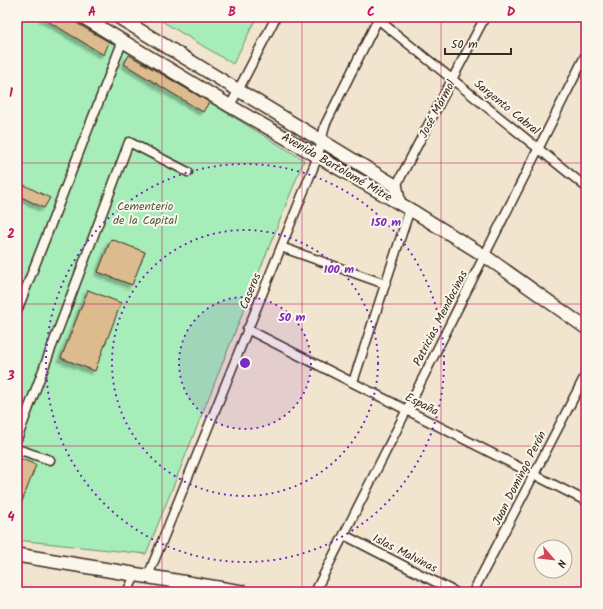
<svg xmlns="http://www.w3.org/2000/svg" width="603" height="609" viewBox="0 0 603 609" font-family="Kalam,sans-serif">
<style>
.green{fill:#a6edb9;stroke:#708c6c}
.building{fill:#dcbb8f;stroke:#3b2a1e;filter:url(#shadow)}
.lines{fill:none;stroke-linecap:round;stroke-linejoin:round}
.street-casing{stroke:#3b2a1e;stroke-width:11}
.secondary-casing{stroke:#3b2a1e;stroke-width:15}
.primary-casing{stroke:#3b2a1e;stroke-width:16}
.street{stroke:#fbf7ec;stroke-width:8}
.secondary{stroke:#fbf7ec;stroke-width:12}
.primary{stroke:#fbf7ec;stroke-width:13}
.grid{fill:none;stroke:#c2185b;stroke-width:1;stroke-opacity:0.55}
.ring{fill:none;stroke:#7b2cbf;stroke-width:2;stroke-dasharray:2 4}
.labels{text-anchor:middle;stroke-width:4;stroke-linejoin:round;paint-order:stroke}
.street-label{font-size:12px;fill:#3b2a1e;stroke:#fbf7ec}
.park-label{font-size:12px;fill:#565b45;stroke:#fbf7ec}
.centre{fill:#7b2cbf;stroke:#fbf7ec;stroke-width:2}
.ring-label{font-size:12px;text-anchor:middle;font-weight:bold;fill:#7b2cbf;stroke:#fbf7ec;stroke-width:4;stroke-linejoin:round;paint-order:stroke}
.neatline{fill:none;stroke:#c2185b;stroke-width:1.5}
.grid-label{font-size:13px;text-anchor:middle;font-weight:bold;fill:#c2185b}
</style>
<defs>
<filter id="shadow"><feDropShadow dx="-3.5" dy="3.5" stdDeviation="1" flood-color="#0004"/></filter>
</defs>
<rect width="100%" height="100%" fill="#f2e5d0"/>
<filter id="ink" filterUnits="userSpaceOnUse"><feTurbulence type="fractalNoise" baseFrequency=".025" numOctaves="2"/><feDisplacementMap in="SourceGraphic" scale="8" xChannelSelector="R" yChannelSelector="G"/><feConvolveMatrix kernelMatrix="1 2 1 2 8 2 1 2 1" color-interpolation-filters="sRGB"/></filter>
<g filter="url(#ink)">
<path class="green" d="M17,17H69L304,160L146,554L17,540Z
M155,17H257L233,64Z"/>
<path class="building" d="M41,17H66L109,42L104,55Z
M129,55L209,102L203,112L124,64Z
M20,183L50,198L44,208L17,195Z
M111,239L145,252L132,285L98,272Z
M88,290L121,303L95,371L61,358Z
M17,457L36,465L18,512H17Z"/>
<g class="lines">
<defs>
<path id="street" d="M375,17L586,187
M230,106L276,17
M396,186L485,17
M281,247L385,284
M17,311L123,40
M247,329L586,501
M353,382L410,209
M17,439L129,142L188,172
M17,449L50,460
M344,535L455,592
M148,576L318,156L325,125L379,17
M127,592L136,574
M315,592L586,54
M473,592L586,374"/>
<path id="secondary" d="M83,17L230,106L416,213L485,256L586,328
M118,17L396,186L399,203"/>
<path id="primary" d="M17,555L242,592"/>
</defs>
<use href="#street" class="street-casing"/>
<use href="#secondary" class="secondary-casing"/>
<use href="#primary" class="primary-casing"/>
<use href="#street" class="street"/>
<use href="#secondary" class="secondary"/>
<use href="#primary" class="primary"/>
</g>
</g>
<path class="grid" d="M162,17V592M302,17V592M441,17V592M17,163H586M17,304H586M17,446H586"/>
<circle cx="245" cy="363" r="66" fill="#7b2cbf" fill-opacity=".12"/>
<g class="ring">
<circle cx="245" cy="363" r="66"/>
<circle cx="245" cy="363" r="133"/>
<circle cx="245" cy="363" r="199"/>
</g>
<g class="labels">
<g class="street-label">
<text transform="translate(507 107) rotate(39)" y="4">Sargento Cabral</text>
<text transform="translate(437 109) rotate(-62)" y="4">José Mármol</text>
<text transform="translate(337 167) rotate(30)" y="4">Avenida Bartolomé Mitre</text>
<text transform="translate(250 291) rotate(-68)" y="4">Caseros</text>
<text transform="translate(440 318) rotate(-63)" y="4">Patricias Mendocinas</text>
<text transform="translate(422 404) rotate(27)" y="4">España</text>
<text transform="translate(519 478) rotate(-63)" y="4">Juan Domingo Perón</text>
<text transform="translate(405 553) rotate(27)" y="4">Islas Malvinas</text>
</g>
<g class="park-label">
<text x="145" y="210">Cementerio<tspan x="145" dy="14">de la Capital</tspan></text>
</g>
</g>
<circle cx="245" cy="363" r="6" class="centre"/>
<g class="ring-label">
<text x="386" y="226">150 m</text>
<text x="339" y="273">100 m</text>
<text x="292" y="321">50 m</text>
</g>
<rect width="603" height="609" fill="none" stroke="#fbf7ec" stroke-width="44"/>
<g transform="translate(553 559) rotate(118)"><circle r="19" fill="#fbf7ec" stroke="#aea59a"/>
<path d="M0-3L7 15L0 10L-7 15Z" fill="#d1495b"/>
<text y="-6" font-size="11" font-weight="bold" text-anchor="middle" fill="#3b2a1e">N</text>
</g>
<path d="M445 48v6h66v-6" fill="none" stroke="#3b2a1e" stroke-width="2"/>
<text x="451" y="48" font-size="12" fill="#3b2a1e" stroke="#fbf7ec" stroke-width="3" paint-order="stroke">50 m</text>
<rect x="22" y="22" width="559" height="565" class="neatline"/>
<g class="grid-label">
<text x="92" y="16">A</text>
<text x="232" y="16">B</text>
<text x="371" y="16">C</text>
<text x="511" y="16">D</text>
<text x="11" y="97">1</text>
<text x="11" y="238">2</text>
<text x="11" y="380">3</text>
<text x="11" y="521">4</text>
</g>
</svg>
